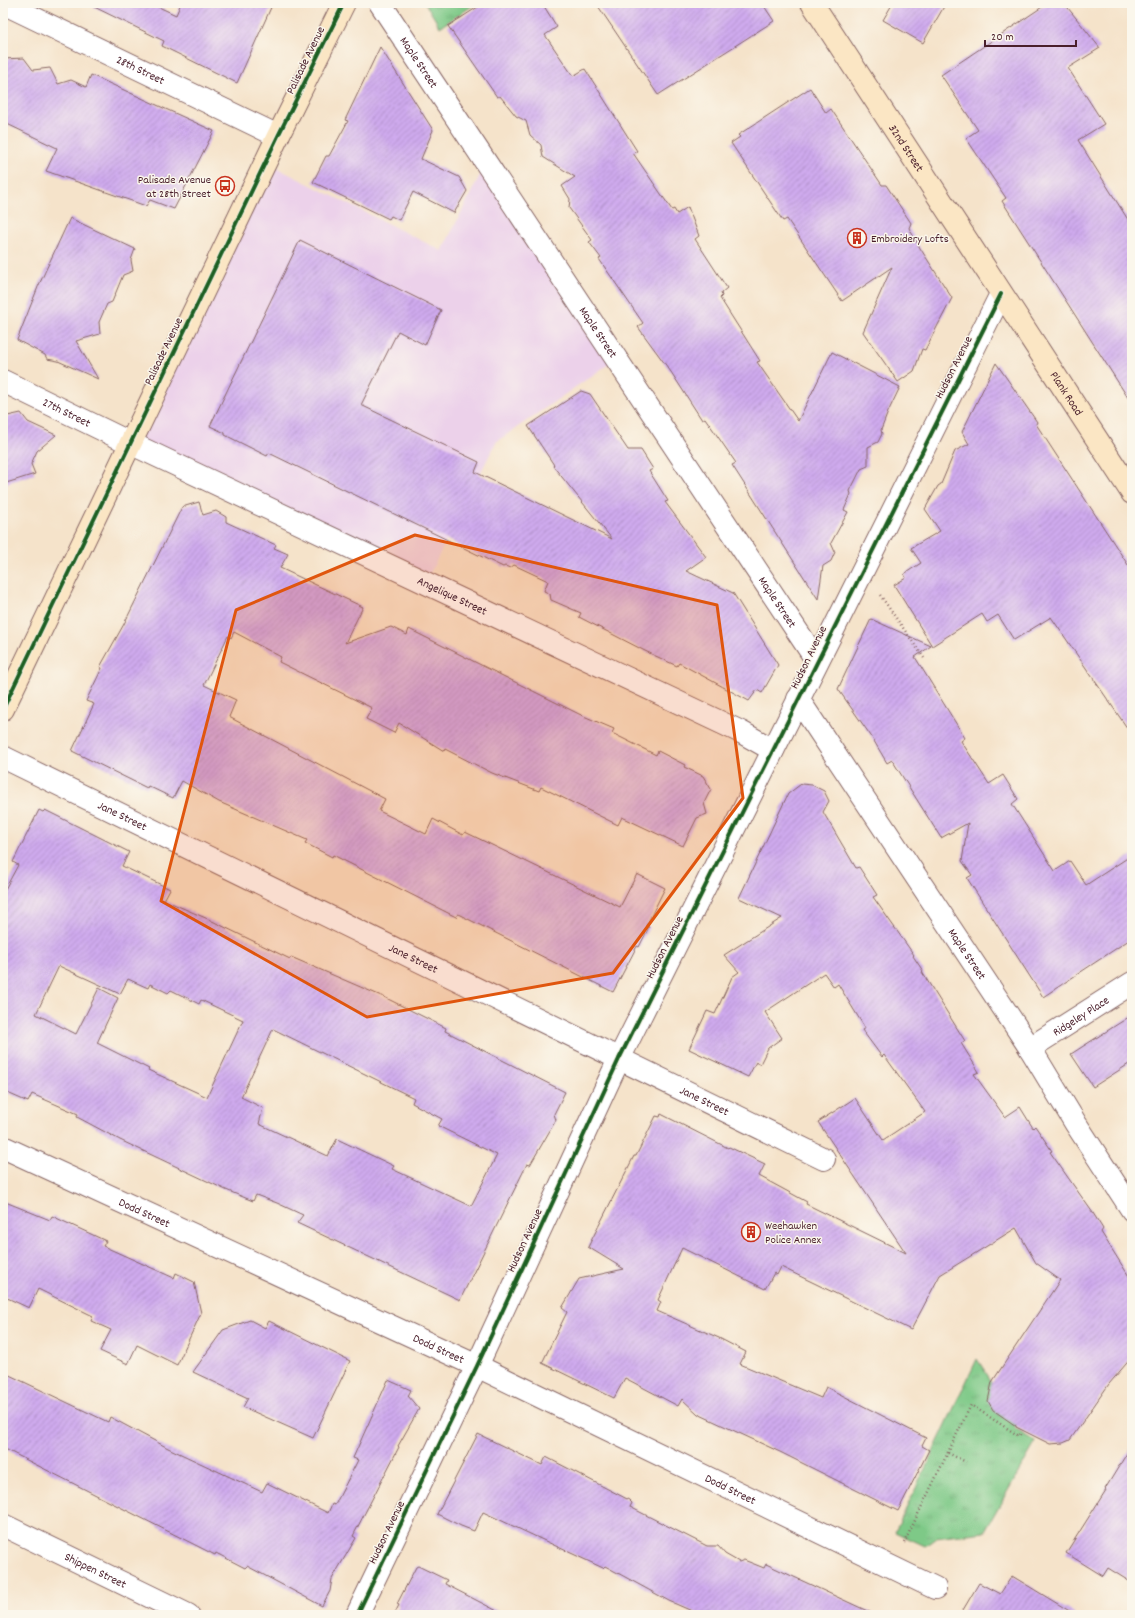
<svg xmlns="http://www.w3.org/2000/svg" width="1135" height="1618" viewBox="0 0 1135 1618" font-family="Dekko,sans-serif">
<style>
.built{fill:#ecd1ea}
.grass{fill:url(#grass-tufts);stroke:#647459}
.building{fill:url(#building-hatch);fill-rule:evenodd}
.lines{fill:none;stroke-linecap:round;stroke-linejoin:round}
.minor-casing{stroke:#866463;stroke-width:24}
.secondary-casing{stroke:#866463;stroke-width:24}
.path{stroke:#866463;stroke-width:2.5;stroke-dasharray:1 3;stroke-linecap:butt}
.minor{stroke:#fff;stroke-width:22}
.secondary{stroke:#fbe6c4;stroke-width:22}
.cycleway-casing{stroke:#fbf7ec;stroke-width:6}
.cycleway{stroke:#1b5e20;stroke-width:4}
.marked{fill:#e0560e;fill-opacity:0.2;stroke:#e0560e;stroke-width:3;stroke-linejoin:round}
.labels{text-anchor:middle;stroke-width:3;stroke-linejoin:round;paint-order:stroke}
.street-label{font-size:12px;fill:#4a1f2b;stroke:#fbf7ec}
.poi-label{font-size:12px;fill:#4a1f2b;stroke:#fbf7ec;text-anchor:start}
</style>
<defs>
<pattern id="grass-tufts" width="24" height="20" patternUnits="userSpaceOnUse"><rect width="24" height="20" fill="#7ec987"/><path d="M3 7l-1-3M5 7V3M7 7l1-3M15 17l-1-3M17 17v-4M19 17l1-3" fill="none" stroke="#6eac75"/></pattern>
<pattern id="building-hatch" width="6" height="6" patternUnits="userSpaceOnUse"><rect width="6" height="6" fill="#cfaaee"/><path d="M-1 1l2-2M0 6l6-6M5 7l2-2" fill="none" stroke="#aa8ac1"/></pattern>
</defs>
<rect width="100%" height="100%" fill="#fbf7ec"/>
<filter id="ink" filterUnits="userSpaceOnUse"><feTurbulence type="fractalNoise" baseFrequency=".025" numOctaves="2"/><feDisplacementMap in="SourceGraphic" scale="8" xChannelSelector="R" yChannelSelector="G"/><feConvolveMatrix kernelMatrix="1 2 1 2 8 2 1 2 1" color-interpolation-filters="sRGB"/></filter>
<filter id="wash" filterUnits="userSpaceOnUse"><feTurbulence type="fractalNoise" baseFrequency=".012" numOctaves="4" result="noise"/><feDisplacementMap in="SourceGraphic" scale="16" xChannelSelector="R" yChannelSelector="G"/><feGaussianBlur stdDeviation="0.9" result="paint"/><feColorMatrix in="noise" values="0 0 0 0 0 0 0 0 0 0 0 0 0 0 0 0 0 1.4 0 .05"/><feComposite in="paint" operator="in"/></filter>
<g filter="url(#wash)">
<rect width="100%" height="100%" fill="#f5e3ca"/>
<path class="built" d="M265,162L442,251L486,163L616,359L496,442L425,583L130,443Z"/>
<path class="grass" d="M425,3H477L440,27Z
M977,1359L992,1382L989,1401L1016,1426L1015,1429L1036,1442L984,1532L936,1538L925,1546L895,1532Z"/>
<g id="blocks">
<path class="building" d="M86,3H150L176,15L181,3H273L237,83L162,46L164,41Z
M484,3H542L557,27L545,35L573,76L585,69L637,151L633,153L672,210L674,209L677,214L688,207L699,236L695,239L727,288L721,293L722,296L720,298L760,361L757,362L798,421L832,352L900,387L888,412L881,430L882,434L878,442L868,447V466L861,469L850,491L851,494L844,510L848,512L831,543L835,552L831,561L823,566L818,599L732,465L736,463L705,418L702,420L671,372L638,327L643,323L599,259L601,258L589,242L592,240L569,208L570,199L562,186L575,177L543,157L541,145L530,135L526,121L516,116L500,96L497,97L448,26Z
M596,3H762L774,21L658,95Z
M893,3H946L923,43L883,20Z
M1048,3H1064L1100,48L1068,68L1104,124L1078,140L1132,226V404L1002,201L1006,198L966,138L978,130L941,75Z
M380,47L433,130L421,159L459,177L467,191L454,213L413,192L399,220L391,216L389,219L313,182L326,156H329L348,121L345,120Z
M24,58L33,70L50,68L58,84L71,80L86,87L91,75L214,131L174,209L150,200L146,206L46,171L57,148L3,122V59Z
M810,88L826,113L831,109L882,185H886L911,223L909,228L920,248L952,298L925,350L922,349L914,371L898,382L863,332L892,267L842,301L787,219L783,221L731,143L740,137L738,135Z
M70,218L135,249L131,260L133,271L123,275L112,302L107,304L99,322L100,334L76,341L98,379L58,361L47,359L45,355L17,340L38,287Z
M300,240L441,310L425,345L398,331L361,405L479,462L475,472L612,539L553,466L554,465L528,426L581,391L590,394L628,450H641L653,469L649,471L668,501L665,502L706,557L686,571L733,593L778,665L762,693L757,690L749,701L679,663L677,666L645,651L579,617L581,613L551,600L550,594L544,591L548,581L514,565L510,568L505,566L503,567L269,453L267,456L225,435V433L210,426Z
M996,363L1037,422L1036,424L1132,571V735L1051,617L1014,640L998,615L987,622L982,614L932,646L894,585L906,578L904,574L921,563L911,548L940,531L925,509L938,486L941,484L955,451L969,444L962,432Z
M21,413L28,422L56,435L37,451L31,464L35,474L3,484V417Z
M199,502L203,515L216,511L226,517V522L276,545L274,548L288,554L280,568L363,607L345,643L391,627L407,635L409,629L579,714L614,729L612,733L656,755L658,751L685,765L684,767L703,776L711,789L704,803L707,814L697,818L683,846L622,817L618,825L541,787L539,791L492,773L445,749L444,751L399,723L394,733L366,719L372,708L279,662L281,657L234,632L231,638L228,636L204,685L236,700L229,717L385,799L379,811L426,834L433,819L463,835L465,832L620,907L637,874L665,888L646,926L649,927L639,947L637,946L613,992L458,914L456,917L333,855L332,857L305,843L307,840L219,802L182,781L173,798L148,786L147,788L72,751L94,704L86,701L102,668L100,667L124,624L182,507Z
M871,619L931,646L915,657L965,738L961,741L989,784L1003,775L1018,799L1012,804L1055,871L1070,861L1086,885L1132,855V938L1043,997L967,878L972,875L962,861L968,823L941,838L892,760L887,763L871,736L838,689Z
M801,784L812,785L824,791L829,801L823,812L856,868L859,867L877,895L873,897L914,955L913,956L923,971L922,972L965,1041L961,1043L979,1072L974,1074L1005,1117L1020,1107L1033,1128L1035,1126L1052,1151L1050,1152L1093,1213L1103,1229L1101,1232L1132,1281V1357L1109,1384L1070,1440L1063,1443L1050,1444L1016,1427V1426L993,1410L988,1401L992,1382L1060,1280L1036,1263L1016,1228L940,1275L911,1330L781,1267L777,1275L774,1273L765,1289L682,1248L658,1300L661,1302L657,1311L719,1338L746,1352L740,1364L821,1398L826,1387L926,1438L922,1446L929,1450L898,1511L780,1452L698,1414L682,1399L678,1406L625,1378L614,1398L542,1363L567,1312L562,1308L579,1279L624,1269L588,1247L634,1156H636L656,1116L660,1117L661,1114L728,1148L729,1147L765,1164L759,1176L807,1202L806,1204L906,1253L818,1122L855,1098L883,1140L925,1112L884,1055L882,1057L862,1030L865,1028L838,984L834,987L824,973L765,1012L782,1038L768,1048L760,1064L756,1062L748,1077L689,1049L707,1011L715,1014L732,977L739,972L724,955L782,918L739,898L788,794Z
M39,810L43,812L45,810L129,852L122,866L170,889L164,900L208,919L290,959L291,957L386,998L446,1028L445,1031L565,1092L554,1114L556,1120L530,1165L527,1164L460,1300L297,1223L303,1215L277,1203L256,1195L253,1201L226,1190L120,1140L77,1117L78,1114L32,1094L28,1102L3,1091V893L18,865L13,862ZM59,966L120,994L128,979L148,988L150,984L168,993L171,990L199,1004L201,1000L243,1020L207,1097L148,1070L149,1069L97,1043L118,998L99,988L76,1034L36,1014ZM273,1029L414,1098L412,1103L442,1119L438,1126L497,1155L471,1206L392,1169L394,1166L337,1139L328,1156L259,1124L263,1108L241,1097Z
M1132,1015V1062L1093,1087L1071,1054Z
M3,1201L50,1220L52,1216L106,1241L103,1246L174,1278L176,1273L194,1282L201,1313L177,1365L137,1345L128,1364L100,1351L111,1330L91,1321L93,1316L38,1289L29,1308L3,1296Z
M250,1320L265,1328L269,1321L350,1361L313,1438L243,1407L248,1398L193,1372L223,1330Z
M3,1372L108,1422L110,1417L168,1448L262,1492L267,1483L328,1513L332,1504L335,1505L358,1460L353,1458L388,1380L411,1390L408,1396L419,1409L398,1446L399,1447L353,1536L356,1538L332,1579L330,1591L322,1606L247,1566L245,1568L216,1553L215,1555L3,1448Z
M478,1434L542,1465L546,1457L629,1500L632,1503L630,1507L707,1546H718L725,1554L739,1562L744,1560L764,1568L766,1564L876,1615H701L669,1601L605,1566L603,1568L483,1512L474,1531L461,1526L437,1514Z
M1132,1445V1583L1108,1568L1103,1576L1066,1553L1106,1490L1105,1489Z
M418,1566L447,1580L445,1584L505,1615H394L399,1605L397,1604L416,1567Z
M1012,1576L1076,1615H960L979,1583L1000,1594Z"/>
</g>
</g>
<g filter="url(#ink)">
<use href="#blocks" fill-opacity="0" stroke="#866463" stroke-width="1"/>
<g class="lines">
<defs>
<g id="minor">
<path id="s1" d="M3,3L278,136"/>
<path id="s2" d="M380,3L817,661"/>
<path id="s3" d="M3,381L130,443L741,732L773,750"/>
<path id="s4" d="M798,699L1030,1048L1076,1124L1132,1210"/>
<path id="s5" d="M3,757L824,1159"/>
<path id="s6" d="M1030,1048L1132,983"/>
<path id="s7" d="M3,1147L477,1366L935,1588"/>
<path id="s8" d="M3,1525L188,1615"/>
<path d="M357,1615L477,1366L619,1059L1001,294"/>
</g>
<g id="secondary">
<path id="s9" d="M812,3L1132,493"/>
<path d="M3,709L278,136L344,3"/>
</g>
</defs>
<use href="#minor" class="minor-casing"/>
<use href="#secondary" class="secondary-casing"/>
<path class="path" d="M880,595L924,658
M948,1453L966,1462
M904,1543L971,1405L1019,1436L1021,1433"/>
<use href="#minor" class="minor"/>
<use href="#secondary" class="secondary"/>
<defs>
<path id="cycleway" d="M3,709L278,136L344,3
M357,1615L477,1366L619,1059L1001,294"/>
</defs>
<use href="#cycleway" class="cycleway-casing"/>
<use href="#cycleway" class="cycleway"/>
</g>
</g>
<path class="marked" d="M415,535L717,605L743,798L613,973L367,1017L161,901L236,610Z"/>
<defs>
<symbol id="bus-ring" viewBox="-11 -11 22 22"><circle r="9.5" fill="#fbf7ec" stroke="#c8321e" stroke-width="1.5"/><path d="M-5-6H5V4H4V6H2V4H-2V6H-4V4H-5ZM-3.5-4V0h7V-4ZM-3.5 1.2v1.5H-2V1.2ZM2 1.2v1.5H3.5V1.2Z" fill="#c8321e"/></symbol>
<symbol id="building-ring" viewBox="-11 -11 22 22"><circle r="9.5" fill="#fbf7ec" stroke="#c8321e" stroke-width="1.5"/><path d="M-4-6H4V6H1V3H-1V6H-4ZM-2.5-4.3h1.7v1.8h-1.7ZM.8-4.3h1.7v1.8H.8ZM-2.5-1h1.7V.8h-1.7ZM.8-1h1.7V.8H.8Z" fill="#c8321e"/></symbol>
</defs>
<g fill-rule="evenodd">
<use href="#bus-ring" x="214" y="175" width="22" height="22"/>
<use href="#building-ring" x="846" y="227" width="22" height="22"/>
<use href="#building-ring" x="740" y="1221" width="22" height="22"/>
</g>
<g class="labels">
<g class="street-label">
<text transform="translate(305 60) rotate(-64)" y="4">Palisade Avenue</text>
<text dy="4" stroke="none"><textPath href="#s2" startOffset="71">Maple Street</textPath></text>
<text dy="4" stroke="none"><textPath href="#s1" startOffset="153">28th Street</textPath></text>
<text dy="4" stroke="none"><textPath href="#s9" startOffset="173">32nd Street</textPath></text>
<text dy="4" stroke="none"><textPath href="#s2" startOffset="395">Maple Street</textPath></text>
<text transform="translate(163 351) rotate(-64)" y="4">Palisade Avenue</text>
<text transform="translate(953 367) rotate(-63)" y="4">Hudson Avenue</text>
<text dy="4" stroke="none"><textPath href="#s9" startOffset="466">Plank Road</textPath></text>
<text dy="4" stroke="none"><textPath href="#s3" startOffset="71">27th Street</textPath></text>
<text dy="4" stroke="none"><textPath href="#s3" startOffset="498">Angelique Street</textPath></text>
<text dy="4" stroke="none"><textPath href="#s2" startOffset="719">Maple Street</textPath></text>
<text transform="translate(808 657) rotate(-64)" y="4">Hudson Avenue</text>
<text dy="4" stroke="none"><textPath href="#s5" startOffset="133">Jane Street</textPath></text>
<text transform="translate(664 947) rotate(-63)" y="4">Hudson Avenue</text>
<text dy="4" stroke="none"><textPath href="#s4" startOffset="306">Maple Street</textPath></text>
<text dy="4" stroke="none"><textPath href="#s5" startOffset="457">Jane Street</textPath></text>
<text dy="4" stroke="none"><textPath href="#s6" startOffset="60">Ridgeley Place</textPath></text>
<text dy="4" stroke="none"><textPath href="#s5" startOffset="781">Jane Street</textPath></text>
<text dy="4" stroke="none"><textPath href="#s7" startOffset="156">Dodd Street</textPath></text>
<text transform="translate(524 1240) rotate(-65)" y="4">Hudson Avenue</text>
<text dy="4" stroke="none"><textPath href="#s7" startOffset="480">Dodd Street</textPath></text>
<text dy="4" stroke="none"><textPath href="#s7" startOffset="804">Dodd Street</textPath></text>
<text transform="translate(386 1532) rotate(-64)" y="4">Hudson Avenue</text>
<text dy="4" stroke="none"><textPath href="#s8" startOffset="103">Shippen Street</textPath></text>
</g>
<g class="poi-label">
<text x="211" y="183" text-anchor="end">Palisade Avenue<tspan x="211" dy="14">at 28th Street</tspan></text>
<text x="871" y="242">Embroidery Lofts</text>
<text x="765" y="1229">Weehawken<tspan x="765" dy="14">Police Annex</tspan></text>
</g>
</g>
<rect width="1135" height="1618" fill="none" stroke="#fbf7ec" stroke-width="16"/>
<path d="M985 40v6h91v-6" fill="none" stroke="#4a1f2b" stroke-width="2"/>
<text x="991" y="40" font-size="12" fill="#4a1f2b" stroke="#fbf7ec" stroke-width="3" paint-order="stroke">20 m</text>
</svg>
